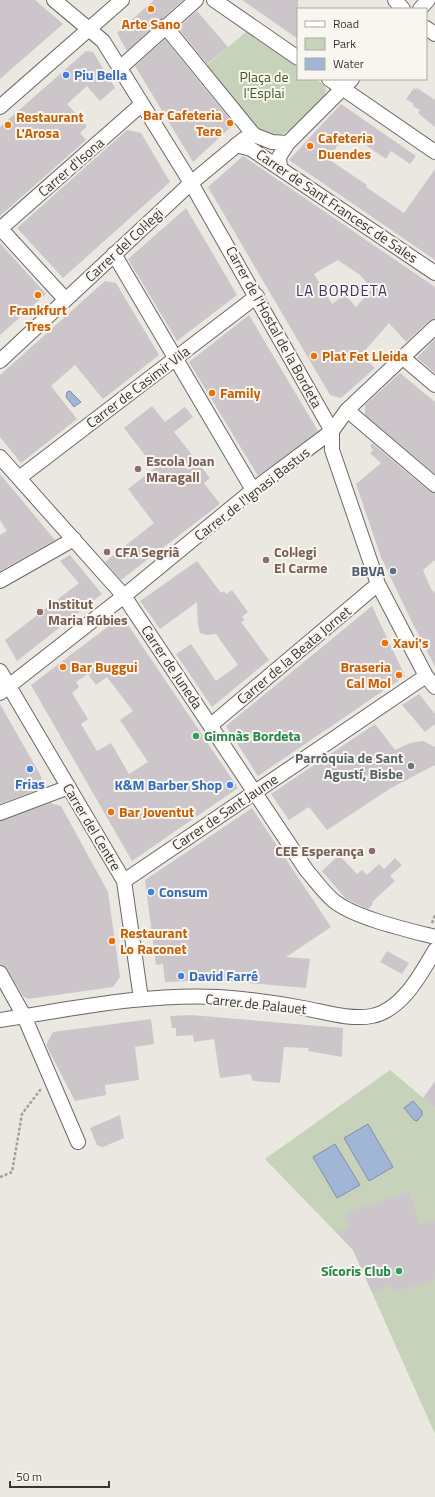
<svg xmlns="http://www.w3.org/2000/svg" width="435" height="1497" viewBox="0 0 435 1497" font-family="'Titillium Web',sans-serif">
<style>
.green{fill:#c6d2ba}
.water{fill:#a1b6d7;stroke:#818fa6}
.building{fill:#ccc5c9;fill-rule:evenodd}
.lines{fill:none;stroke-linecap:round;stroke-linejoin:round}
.street-casing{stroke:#6b6964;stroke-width:16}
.path{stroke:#a19f9b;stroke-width:2.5;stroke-dasharray:3 2;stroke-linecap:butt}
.street{stroke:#fff;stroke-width:14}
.food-dot{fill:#e8710a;stroke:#f8f6ef;stroke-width:1.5}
.shop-dot{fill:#3f7fe0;stroke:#f8f6ef;stroke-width:1.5}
.education-dot{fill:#8d6e63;stroke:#f8f6ef;stroke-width:1.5}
.service-dot{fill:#5c6f8a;stroke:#f8f6ef;stroke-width:1.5}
.leisure-dot{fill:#2e9e5b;stroke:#f8f6ef;stroke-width:1.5}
.worship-dot{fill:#6b7280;stroke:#f8f6ef;stroke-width:1.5}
.labels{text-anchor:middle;stroke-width:4;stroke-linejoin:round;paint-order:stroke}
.food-label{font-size:14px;font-weight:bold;fill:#c56008;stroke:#f8f6ef;text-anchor:start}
.shop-label{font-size:14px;font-weight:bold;fill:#366cbe;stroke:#f8f6ef;text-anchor:start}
.park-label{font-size:14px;fill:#435a25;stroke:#f8f6ef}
.street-label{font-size:14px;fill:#363533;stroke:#f8f6ef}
.education-label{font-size:14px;font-weight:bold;fill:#785e54;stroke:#f8f6ef;text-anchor:start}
.service-label{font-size:14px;font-weight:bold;fill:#4e5e75;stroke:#f8f6ef;text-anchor:end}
.leisure-label{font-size:14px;font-weight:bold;fill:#27864d;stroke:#f8f6ef;text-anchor:start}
.worship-label{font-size:14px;font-weight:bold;fill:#5b616d;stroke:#f8f6ef;text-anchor:end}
.neighbourhood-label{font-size:15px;letter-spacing:1px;fill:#39306c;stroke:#f8f6ef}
</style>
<rect width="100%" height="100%" fill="#ebe8e2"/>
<path class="green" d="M247,31L298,66V79C310,79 320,77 326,89C326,100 312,110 304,118C274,150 259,132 236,105C226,92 215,79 205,67Z
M390,1070L435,1108V1434L353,1250L265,1159Z"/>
<path class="water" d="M70,391L81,402L74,407L66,397L67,392Z
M413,1101L422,1111V1115L417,1121L414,1120L404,1108Z
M368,1124L393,1167L369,1181L344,1138Z
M335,1144L360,1185L337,1198L313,1157Z"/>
<path class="building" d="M0,0H35L63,24L0,79Z
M154,0H183L127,51L117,33Z
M242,0H298V39L278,25Z
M197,11L228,47L207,64L178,28Z
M165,39L234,124L193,162L135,66Z
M86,51L93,52L115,88L100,101L87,86L67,104L87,126L80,133L86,140L0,216V127Z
M414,88L416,90L417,88L435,100V127L418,113L420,110L413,106L414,104L406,99Z
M341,104L416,156L410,164L391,151L386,159L347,132L328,159L367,185L366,187L404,213L435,169V260L289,160Z
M127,130L141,133L170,182L63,278L17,228Z
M243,156L435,287V319L429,321L406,342L389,323L361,355L375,368L341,398L330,395L208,187ZM338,260L360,275L372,289L356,307L345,294L332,304L314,274Z
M186,208L237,295L177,341L128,259Z
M0,243L46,294L0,335Z
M105,281L116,283L159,355L103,399L75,365L51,386L77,419L21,463L0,437V375Z
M249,315L318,431L258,476L189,362Z
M435,339V373L417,358Z
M400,373L435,402V474L365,415V405Z
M152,406L165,422L185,407L193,417L174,432L210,478L204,483L220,504L121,580L105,562L154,523L128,489L155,468L124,428Z
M372,443L429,491L435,493V560L423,570L431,589L435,593V667L409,616L381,557L356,484L381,463L370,453L373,450L370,446Z
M0,474L55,540L0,571V535L7,531L0,520Z
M70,555L102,594L17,661L5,640L79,583L60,561Z
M197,561L221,593L224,591L226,594L232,590L248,612L242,617L245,620L241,622L269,660L212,707L176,654L191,644L216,681L238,665L216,634L207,635L200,633L198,625L197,602L160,629L140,601Z
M372,606L405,676L258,776L226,726Z
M122,616L238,788L132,861L31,685ZM88,674L96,685L107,677L133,711L120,720L148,762L129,774L111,743L97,751L81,724L88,719L72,693L79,687L76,682Z
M419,694L435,714V724L425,732L402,705Z
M0,704L42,778L37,790L0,804Z
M375,724L395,750L410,743L423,741L435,747V765L391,788L327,830L309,807L289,820L271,794Z
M50,803L61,806L108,892L120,977L113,987L28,999L23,996L7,969L0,965V821Z
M252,808L331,927L286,957L310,959L306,988L214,980L165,982L163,964L156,965L145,880Z
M339,855L357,874L362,870L367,875L379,864L384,869L395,858L402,865L390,876L395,881L372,902L373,904L368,909L346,899L322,871Z
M387,951L409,963L402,974L380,962Z
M191,1015L343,1028L342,1057L308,1051L309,1048L284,1047L280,1083L253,1081L250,1074L220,1078L214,1039L194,1042L193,1035L176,1036V1028H172L170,1016Z
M151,1019L154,1044L135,1047L139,1080L105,1085L106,1095L75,1101L46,1045L53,1032Z
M435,1081V1108L423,1098Z
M120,1115L124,1138L103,1147L97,1145L90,1128Z
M409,1192L420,1225L435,1220V1279L394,1292L391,1285L372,1292L353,1250L336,1232L350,1228L346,1213Z"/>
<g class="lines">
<defs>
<path id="street" d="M54,0L103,41L191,183L332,431V450L378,584L426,676L435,687
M214,0L298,58
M395,0L403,9
M420,9L428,0
M165,26L254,135L272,142L288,143
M426,28L435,34
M120,68L196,0
M329,79L435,152
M0,107L122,0
M236,145L251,149L435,273
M280,168L279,157L288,143L352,79
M0,228L65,299
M0,229L142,104
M114,254L253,490
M402,357L435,385
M0,361L191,183L244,139L254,135
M347,410L435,485
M0,457L124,596L307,871C316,881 324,893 334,901C355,918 408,930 435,937
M19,478L257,296
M0,581L74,539
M0,671L124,881L141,999
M0,693L124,596L253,490L332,431L347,410L435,327
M211,725L378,584
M0,813L69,787
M124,881L426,676
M0,973L24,1016L78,1142
M0,1020C72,1009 146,993 219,997C247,999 276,1003 303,1008C325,1012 350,1020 372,1016C402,1010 421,974 435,950"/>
</defs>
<use href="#street" class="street-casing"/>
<path class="path" d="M432,923L435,915
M0,1177L12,1172L22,1114L41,1089"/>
<use href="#street" class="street"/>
</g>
<g class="food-dot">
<circle cx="151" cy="9" r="4"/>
<circle cx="230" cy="123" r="4"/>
<circle cx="8" cy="125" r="4"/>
<circle cx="310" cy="146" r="4"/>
<circle cx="38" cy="295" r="4"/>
<circle cx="314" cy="356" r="4"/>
<circle cx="212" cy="393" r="4"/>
<circle cx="385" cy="643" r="4"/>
<circle cx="63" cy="667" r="4"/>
<circle cx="399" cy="675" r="4"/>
<circle cx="111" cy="812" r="4"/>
<circle cx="112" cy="941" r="4"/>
</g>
<g class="shop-dot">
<circle cx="66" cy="75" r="4"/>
<circle cx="30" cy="769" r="4"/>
<circle cx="230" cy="785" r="4"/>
<circle cx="151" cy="892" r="4"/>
<circle cx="181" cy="976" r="4"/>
</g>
<g class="education-dot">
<circle cx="138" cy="469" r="4"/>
<circle cx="107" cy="552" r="4"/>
<circle cx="266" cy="560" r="4"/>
<circle cx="40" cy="612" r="4"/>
<circle cx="372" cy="851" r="4"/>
</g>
<circle class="service-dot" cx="393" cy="571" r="4"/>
<g class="leisure-dot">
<circle cx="196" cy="736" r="4"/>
<circle cx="399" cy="1271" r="4"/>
</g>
<circle class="worship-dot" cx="411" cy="766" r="4"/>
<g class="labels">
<g class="food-label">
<text x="151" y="29" text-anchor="middle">Arte Sano</text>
<text x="222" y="120" text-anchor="end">Bar Cafeteria<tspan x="222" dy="16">Tere</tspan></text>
<text x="16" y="122">Restaurant<tspan x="16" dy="16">L'Arosa</tspan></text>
<text x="318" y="143">Cafeteria<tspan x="318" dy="16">Duendes</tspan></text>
<text x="38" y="315" text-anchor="middle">Frankfurt<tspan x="38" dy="16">Tres</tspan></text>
<text x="322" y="361">Plat Fet Lleida</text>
<text x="220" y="398">Family</text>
<text x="393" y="648">Xavi's</text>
<text x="71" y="672">Bar Buggui</text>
<text x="391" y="672" text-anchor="end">Braseria<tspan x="391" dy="16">Cal Mol</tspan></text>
<text x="119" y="817">Bar Joventut</text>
<text x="120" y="938">Restaurant<tspan x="120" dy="16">Lo Raconet</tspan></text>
</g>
<g class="shop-label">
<text x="74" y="80">Piu Bella</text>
<text x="30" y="789" text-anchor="middle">Frias</text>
<text x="222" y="790" text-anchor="end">K&amp;M Barber Shop</text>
<text x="159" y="897">Consum</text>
<text x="189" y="981">David Farré</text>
</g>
<g class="park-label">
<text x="264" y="82">Plaça de<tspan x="264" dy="16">l'Esplai</tspan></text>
</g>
<g class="street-label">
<text transform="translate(71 167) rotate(-41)" y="5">Carrer d'Isona</text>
<text transform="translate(337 206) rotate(34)" y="5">Carrer de Sant Francesc de Sales</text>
<text transform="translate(124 245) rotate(-43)" y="5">Carrer del Col·legi</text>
<text transform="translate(274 327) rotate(61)" y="5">Carrer de l'Hostal de la Bordeta</text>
<text transform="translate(138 387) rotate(-37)" y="5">Carrer de Casimir Vila</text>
<text transform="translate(252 494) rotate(-38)" y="5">Carrer de l'Ignasi Bastus</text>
<text transform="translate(294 655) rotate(-40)" y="5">Carrer de la Beata Jornet</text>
<text transform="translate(172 667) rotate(56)" y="5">Carrer de Juneda</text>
<text transform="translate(225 812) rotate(-34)" y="5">Carrer de Sant Jaume</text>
<text transform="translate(92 827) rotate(59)" y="5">Carrer del Centre</text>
<text transform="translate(256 1004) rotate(6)" y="5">Carrer de Palauet</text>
</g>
<g class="education-label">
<text x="146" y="466">Escola Joan<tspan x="146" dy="16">Maragall</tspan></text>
<text x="115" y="557">CFA Segrià</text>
<text x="274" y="557">Col·legi<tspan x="274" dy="16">El Carme</tspan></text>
<text x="48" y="609">Institut<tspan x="48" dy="16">Maria Rúbies</tspan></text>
<text x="364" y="856" text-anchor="end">CEE Esperança</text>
</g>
<g class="service-label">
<text x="385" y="576">BBVA</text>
</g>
<g class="leisure-label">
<text x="204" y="741">Gimnàs Bordeta</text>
<text x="391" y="1276" text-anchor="end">Sícoris Club</text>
</g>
<g class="worship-label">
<text x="403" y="763">Parròquia de Sant<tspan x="403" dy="16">Agustí, Bisbe</tspan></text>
</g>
<g class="neighbourhood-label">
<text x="342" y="296">LA BORDETA</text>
</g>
</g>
<rect x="297" y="8" width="130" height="72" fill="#f8f6ef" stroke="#aaa9a4"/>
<rect x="305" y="21" width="20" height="6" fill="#ffffff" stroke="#aaa9a4"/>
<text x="333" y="28" font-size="12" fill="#363533">Road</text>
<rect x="305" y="38" width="20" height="12" fill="#c6d2ba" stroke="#aaa9a4"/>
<text x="333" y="48" font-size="12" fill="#363533">Park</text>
<rect x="305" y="58" width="20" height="12" fill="#a1b6d7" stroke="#aaa9a4"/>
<text x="333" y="68" font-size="12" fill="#363533">Water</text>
<path d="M10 1481v6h99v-6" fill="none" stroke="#363533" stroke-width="2"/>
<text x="16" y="1481" font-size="12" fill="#363533" stroke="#f8f6ef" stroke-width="3" paint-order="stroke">50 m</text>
</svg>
